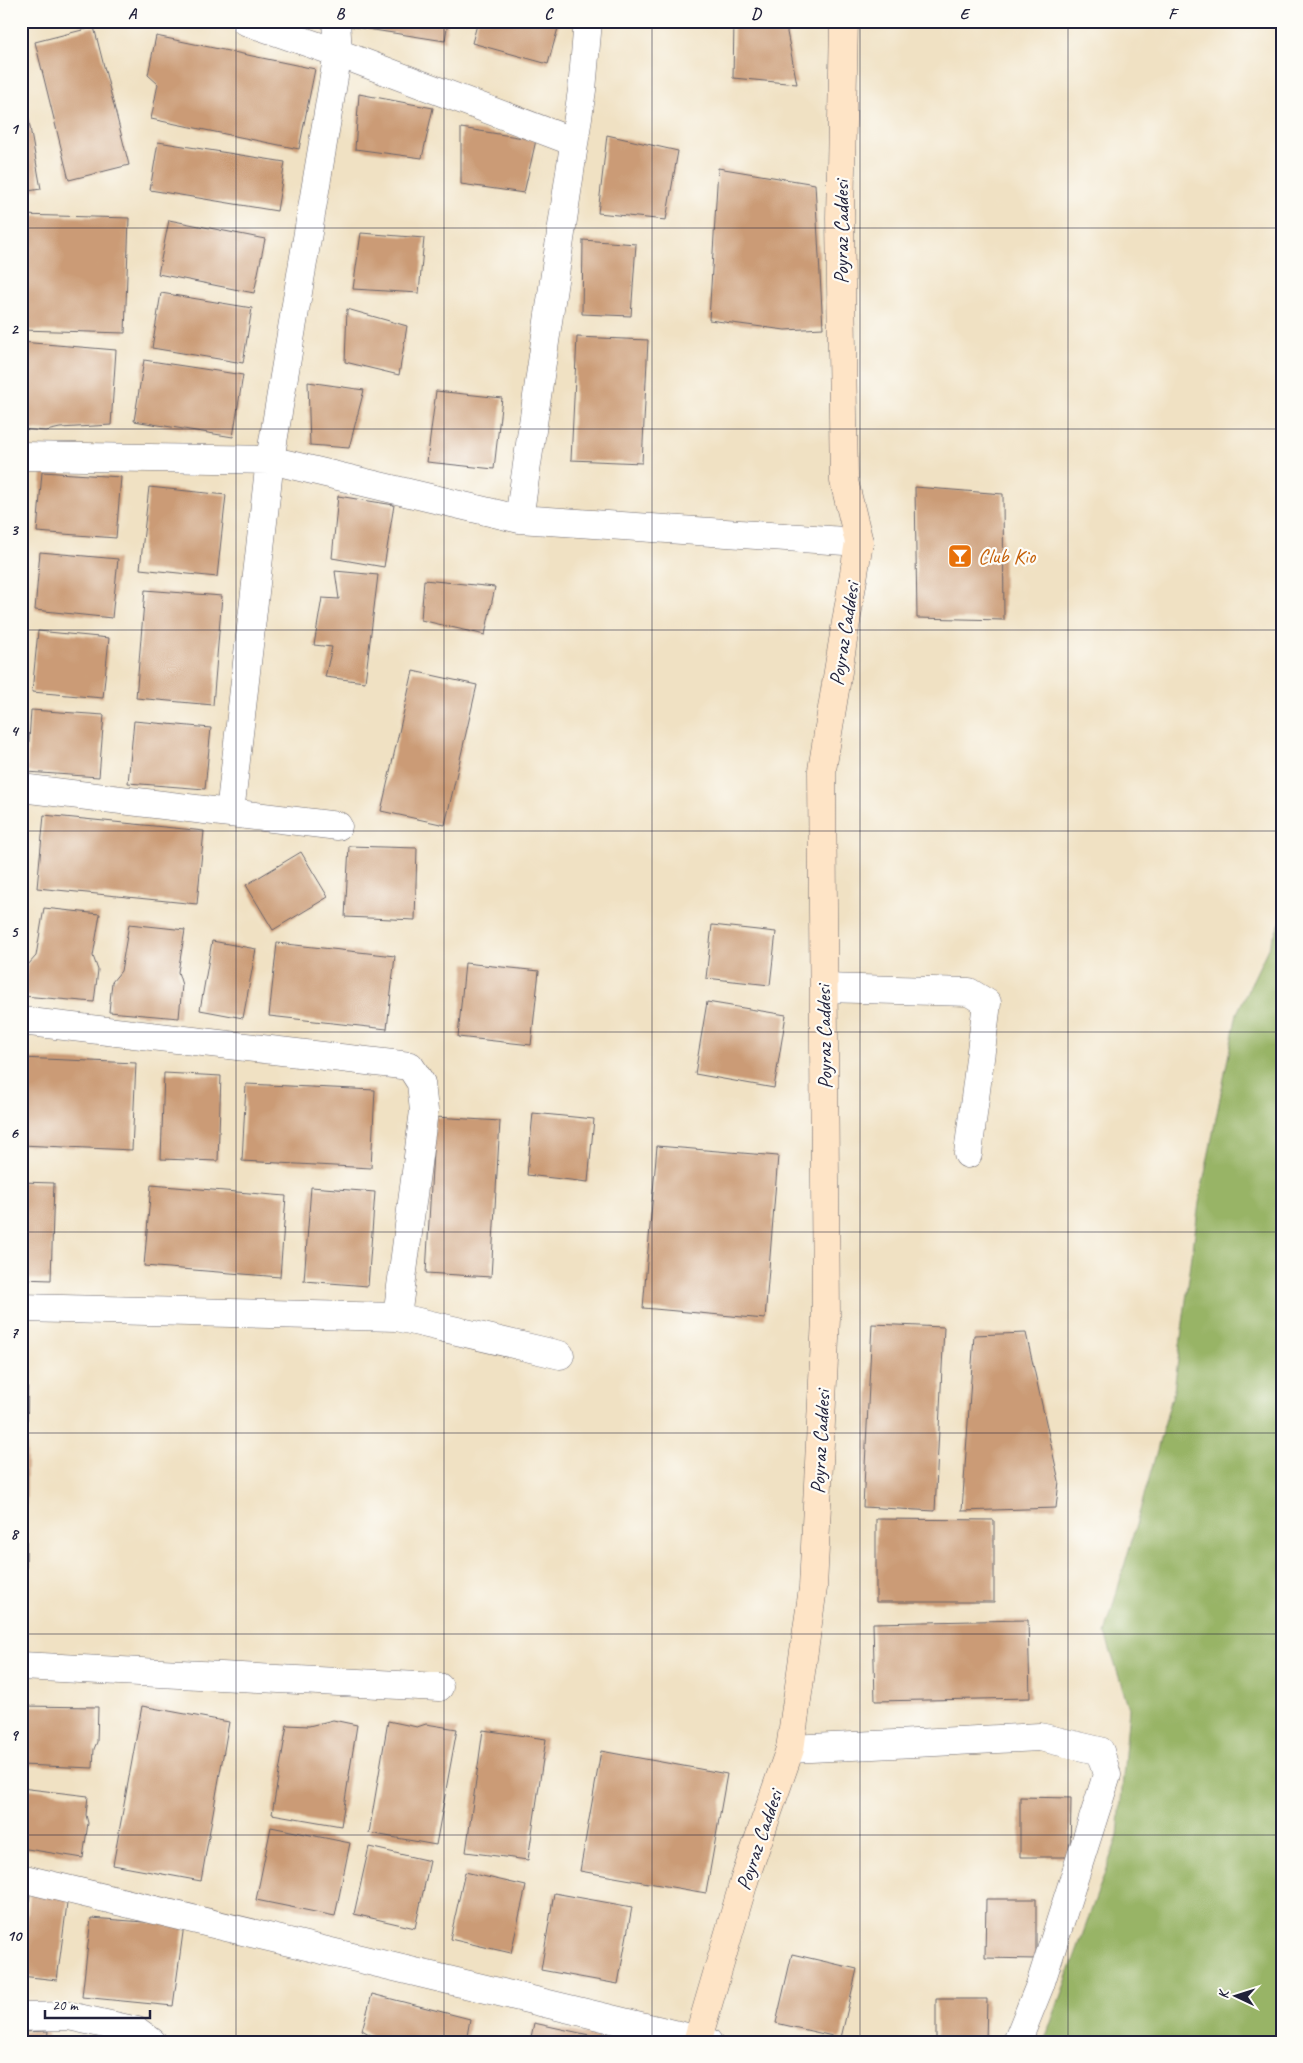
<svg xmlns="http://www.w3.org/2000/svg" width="1303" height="2063" viewBox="0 0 1303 2063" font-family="Caveat,sans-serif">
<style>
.forest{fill:#98b466;stroke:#5d6b50}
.building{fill:#cb9b76}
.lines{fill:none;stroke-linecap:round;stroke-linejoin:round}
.street-casing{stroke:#6a656b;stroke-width:29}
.secondary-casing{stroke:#6a656b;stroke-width:29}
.street{stroke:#fff;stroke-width:28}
.secondary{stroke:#fee4c6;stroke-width:28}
.grid{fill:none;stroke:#22223b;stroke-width:1;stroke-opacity:0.55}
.labels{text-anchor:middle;stroke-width:4.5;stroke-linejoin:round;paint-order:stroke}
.street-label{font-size:21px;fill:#22223b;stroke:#fdfcf7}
.food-label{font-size:21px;fill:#c56008;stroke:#fdfcf7;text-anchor:start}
.neatline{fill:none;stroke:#22223b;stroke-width:2}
.grid-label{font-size:16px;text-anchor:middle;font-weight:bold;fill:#22223b}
</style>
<rect width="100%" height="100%" fill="#fdfcf7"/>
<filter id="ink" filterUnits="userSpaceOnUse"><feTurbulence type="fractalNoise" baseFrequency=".02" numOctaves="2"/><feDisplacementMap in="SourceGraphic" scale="10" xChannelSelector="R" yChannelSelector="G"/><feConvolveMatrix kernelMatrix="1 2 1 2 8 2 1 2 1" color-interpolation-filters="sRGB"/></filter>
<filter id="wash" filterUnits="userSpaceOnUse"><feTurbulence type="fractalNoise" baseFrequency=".0096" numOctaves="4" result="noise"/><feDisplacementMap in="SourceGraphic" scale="20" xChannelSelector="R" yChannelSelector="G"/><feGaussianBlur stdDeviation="1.12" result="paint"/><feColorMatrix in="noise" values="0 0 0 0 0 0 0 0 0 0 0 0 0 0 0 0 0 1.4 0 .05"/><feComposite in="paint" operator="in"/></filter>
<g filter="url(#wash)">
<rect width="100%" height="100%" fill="#f0e1c3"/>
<path class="forest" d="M1282,919V2042H1044L1118,1836L1129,1708L1105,1634L1174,1390L1199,1203L1237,1013Z"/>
<g id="blocks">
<path class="building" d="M349,21H448L445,41L348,26Z
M478,21H560L548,64L472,43Z
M734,21H789L787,32L797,84L733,78Z
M94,27L129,165L69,180L35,42Z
M156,36L315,69L299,149L151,119L158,84L148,75Z
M21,77L41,189L21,192Z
M359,94L433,108L422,158L355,149Z
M461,128L536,140L524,193L461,184Z
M607,135L678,151L666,220L598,213Z
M158,142L285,162L277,211L150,190Z
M718,168L815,184L823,328L785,330L709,320Z
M21,215L129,218L125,333L21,330Z
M169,220L265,239L254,293L158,274Z
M361,233L424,238L419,293L353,289Z
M583,240L636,244L631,316L582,314Z
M161,293L252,308L243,363L152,348Z
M347,309L407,326L399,375L345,362Z
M577,337L648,340L642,463L571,460Z
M21,342L116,350L111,425L60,428L46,431L21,429Z
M144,360L243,375L233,437L134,421Z
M308,382L364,390L349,448L310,445Z
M436,391L502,398L494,469L427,462Z
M42,472L121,477L116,538L37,532Z
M149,487L226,495L217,577L140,569Z
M915,487L1003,494L1004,620L917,618Z
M338,496L394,505L384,567L332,558Z
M40,552L118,559L112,618L35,610Z
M335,571L378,575L365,682L325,677L332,647L314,645L322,598L339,599Z
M424,580L495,587L485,635L421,620Z
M145,590L222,596L213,705L136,698Z
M38,631L109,638L103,698L32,692Z
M413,671L477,685L445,825L381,811Z
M31,710L104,715L99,777L27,772Z
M134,721L211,728L205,789L128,783Z
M44,815L204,831L197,904L37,888Z
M349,846L417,848L415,920L345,917Z
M301,852L328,897L273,930L246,885Z
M44,908L100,914L93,956L98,970L94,1002L23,996L27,966L36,956Z
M129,924L185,930L178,972L182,985L179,1018L109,1012L112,982L121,971Z
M712,925L776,932L770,985L706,978Z
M212,941L256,949L243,1018L200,1010Z
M277,943L395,956L387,1029L269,1016Z
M465,963L539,971L531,1045L458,1037Z
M707,1002L786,1015L774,1088L695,1074Z
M21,1058L136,1063L132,1150L21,1145Z
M164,1073L221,1076L218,1161L161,1159Z
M246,1084L375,1090L371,1168L242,1161Z
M533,1113L594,1119L588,1182L527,1175Z
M435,1117L500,1121L491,1277L426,1273Z
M657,1146L778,1156L765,1319L643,1308Z
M21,1182L54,1183L51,1280L21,1279Z
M151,1185L286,1196L280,1277L144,1266Z
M311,1187L375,1192L368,1286L304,1281Z
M872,1324L944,1327L935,1511L863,1507Z
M1026,1333L1059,1481L1056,1508L962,1511L974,1335Z
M21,1349H28L26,1580H21Z
M876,1519L994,1520V1602H876Z
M1028,1620L1030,1698L875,1701L873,1623Z
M21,1706L98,1707L97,1742L94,1749L93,1768L21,1765Z
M142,1706L229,1722L201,1881L113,1865Z
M333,1720L357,1725L341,1826L272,1814L287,1725L309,1726Z
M388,1721L417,1727L426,1724L457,1729L436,1845L369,1833Z
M483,1730L546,1739L528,1860L466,1852Z
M601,1751L727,1774L706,1893L580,1871Z
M21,1788L88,1796L86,1815L88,1823L83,1858L21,1848Z
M1020,1797L1071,1798L1070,1857H1020Z
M271,1827L350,1843L335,1916L256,1900Z
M369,1847L430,1861L415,1928L354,1914Z
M465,1872L526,1886L511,1953L450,1939Z
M554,1893L632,1907L618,1984L541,1970Z
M30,1894L68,1896L57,1980L21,1976Z
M986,1899H1036V1959L985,1958Z
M91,1918L184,1925L173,2006L82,1997Z
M792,1954L857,1969L841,2038L776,2023Z
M372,1994L470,2019L466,2042H374V2037L362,2030Z
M936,1999H987L986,2042H936Z
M534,2023L603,2038L602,2042H530Z
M48,2031L47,2042H21V2032Z"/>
</g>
</g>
<g filter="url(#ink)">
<use href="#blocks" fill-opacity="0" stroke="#6a656b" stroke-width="1"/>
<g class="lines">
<defs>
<path id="street" d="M245,21L338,53L574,142
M21,456L270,460L519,519L859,542
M519,519L582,90L588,21
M21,788L338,826
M230,813L270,460L338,53L336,21
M824,988L969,992L987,1003L968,1154
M21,1021L410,1066L421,1083L424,1111L397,1317
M21,1308L397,1317L560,1355
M21,1666L439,1687
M790,1749L1040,1737L1100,1751L1107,1775L1040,1985L1017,2042
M21,1878L708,2042
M21,2017L69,2016L137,2031L152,2042"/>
<path id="secondary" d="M697,2042L745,1878L790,1749L813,1588L826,1318L822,770L859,542L844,481L840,218L844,21"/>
</defs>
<use href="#street" class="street-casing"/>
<use href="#secondary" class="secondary-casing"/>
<use href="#street" class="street"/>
<use href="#secondary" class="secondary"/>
</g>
</g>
<path class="grid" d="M236,21V2042M444,21V2042M652,21V2042M860,21V2042M1068,21V2042M21,228H1282M21,429H1282M21,630H1282M21,831H1282M21,1032H1282M21,1232H1282M21,1433H1282M21,1634H1282M21,1835H1282"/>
<defs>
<symbol id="bar-square" viewBox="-11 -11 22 22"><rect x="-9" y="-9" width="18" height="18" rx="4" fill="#e8710a" stroke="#fdfcf7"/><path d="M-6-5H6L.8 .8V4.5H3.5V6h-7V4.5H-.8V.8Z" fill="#fff"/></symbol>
</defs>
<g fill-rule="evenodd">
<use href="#bar-square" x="946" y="542" width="28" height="28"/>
</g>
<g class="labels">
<g class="street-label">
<text transform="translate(841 232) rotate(-90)" y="7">Poyraz Caddesi</text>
<text transform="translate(844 634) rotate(-81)" y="7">Poyraz Caddesi</text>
<text transform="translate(824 1037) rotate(-91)" y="7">Poyraz Caddesi</text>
<text transform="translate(820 1442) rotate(-87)" y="7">Poyraz Caddesi</text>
<text transform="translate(759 1840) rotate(-71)" y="7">Poyraz Caddesi</text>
</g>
<g class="food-label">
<text x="978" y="563">Club Kio</text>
</g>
</g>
<rect width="1303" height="2063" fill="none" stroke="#fdfcf7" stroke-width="55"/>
<g transform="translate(1236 1996) rotate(274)" stroke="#fdfcf7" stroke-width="4" paint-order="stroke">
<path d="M0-4L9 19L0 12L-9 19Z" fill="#22223b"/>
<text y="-8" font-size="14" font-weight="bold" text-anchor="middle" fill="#22223b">K</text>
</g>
<path d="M45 2010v8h105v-8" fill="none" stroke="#22223b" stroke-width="2.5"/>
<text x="52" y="2010" font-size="15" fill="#22223b" stroke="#fdfcf7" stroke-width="4" paint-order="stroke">20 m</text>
<rect x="28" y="28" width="1248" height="2008" class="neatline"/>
<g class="grid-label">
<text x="132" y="19">A</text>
<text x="340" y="19">B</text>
<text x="548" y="19">C</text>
<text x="756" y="19">D</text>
<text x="964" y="19">E</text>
<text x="1172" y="19">F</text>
<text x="14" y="134">1</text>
<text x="14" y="334">2</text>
<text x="14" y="535">3</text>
<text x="14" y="736">4</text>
<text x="14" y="937">5</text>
<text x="14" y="1138">6</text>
<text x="14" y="1338">7</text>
<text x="14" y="1539">8</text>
<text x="14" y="1740">9</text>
<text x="14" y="1941">10</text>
</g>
</svg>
